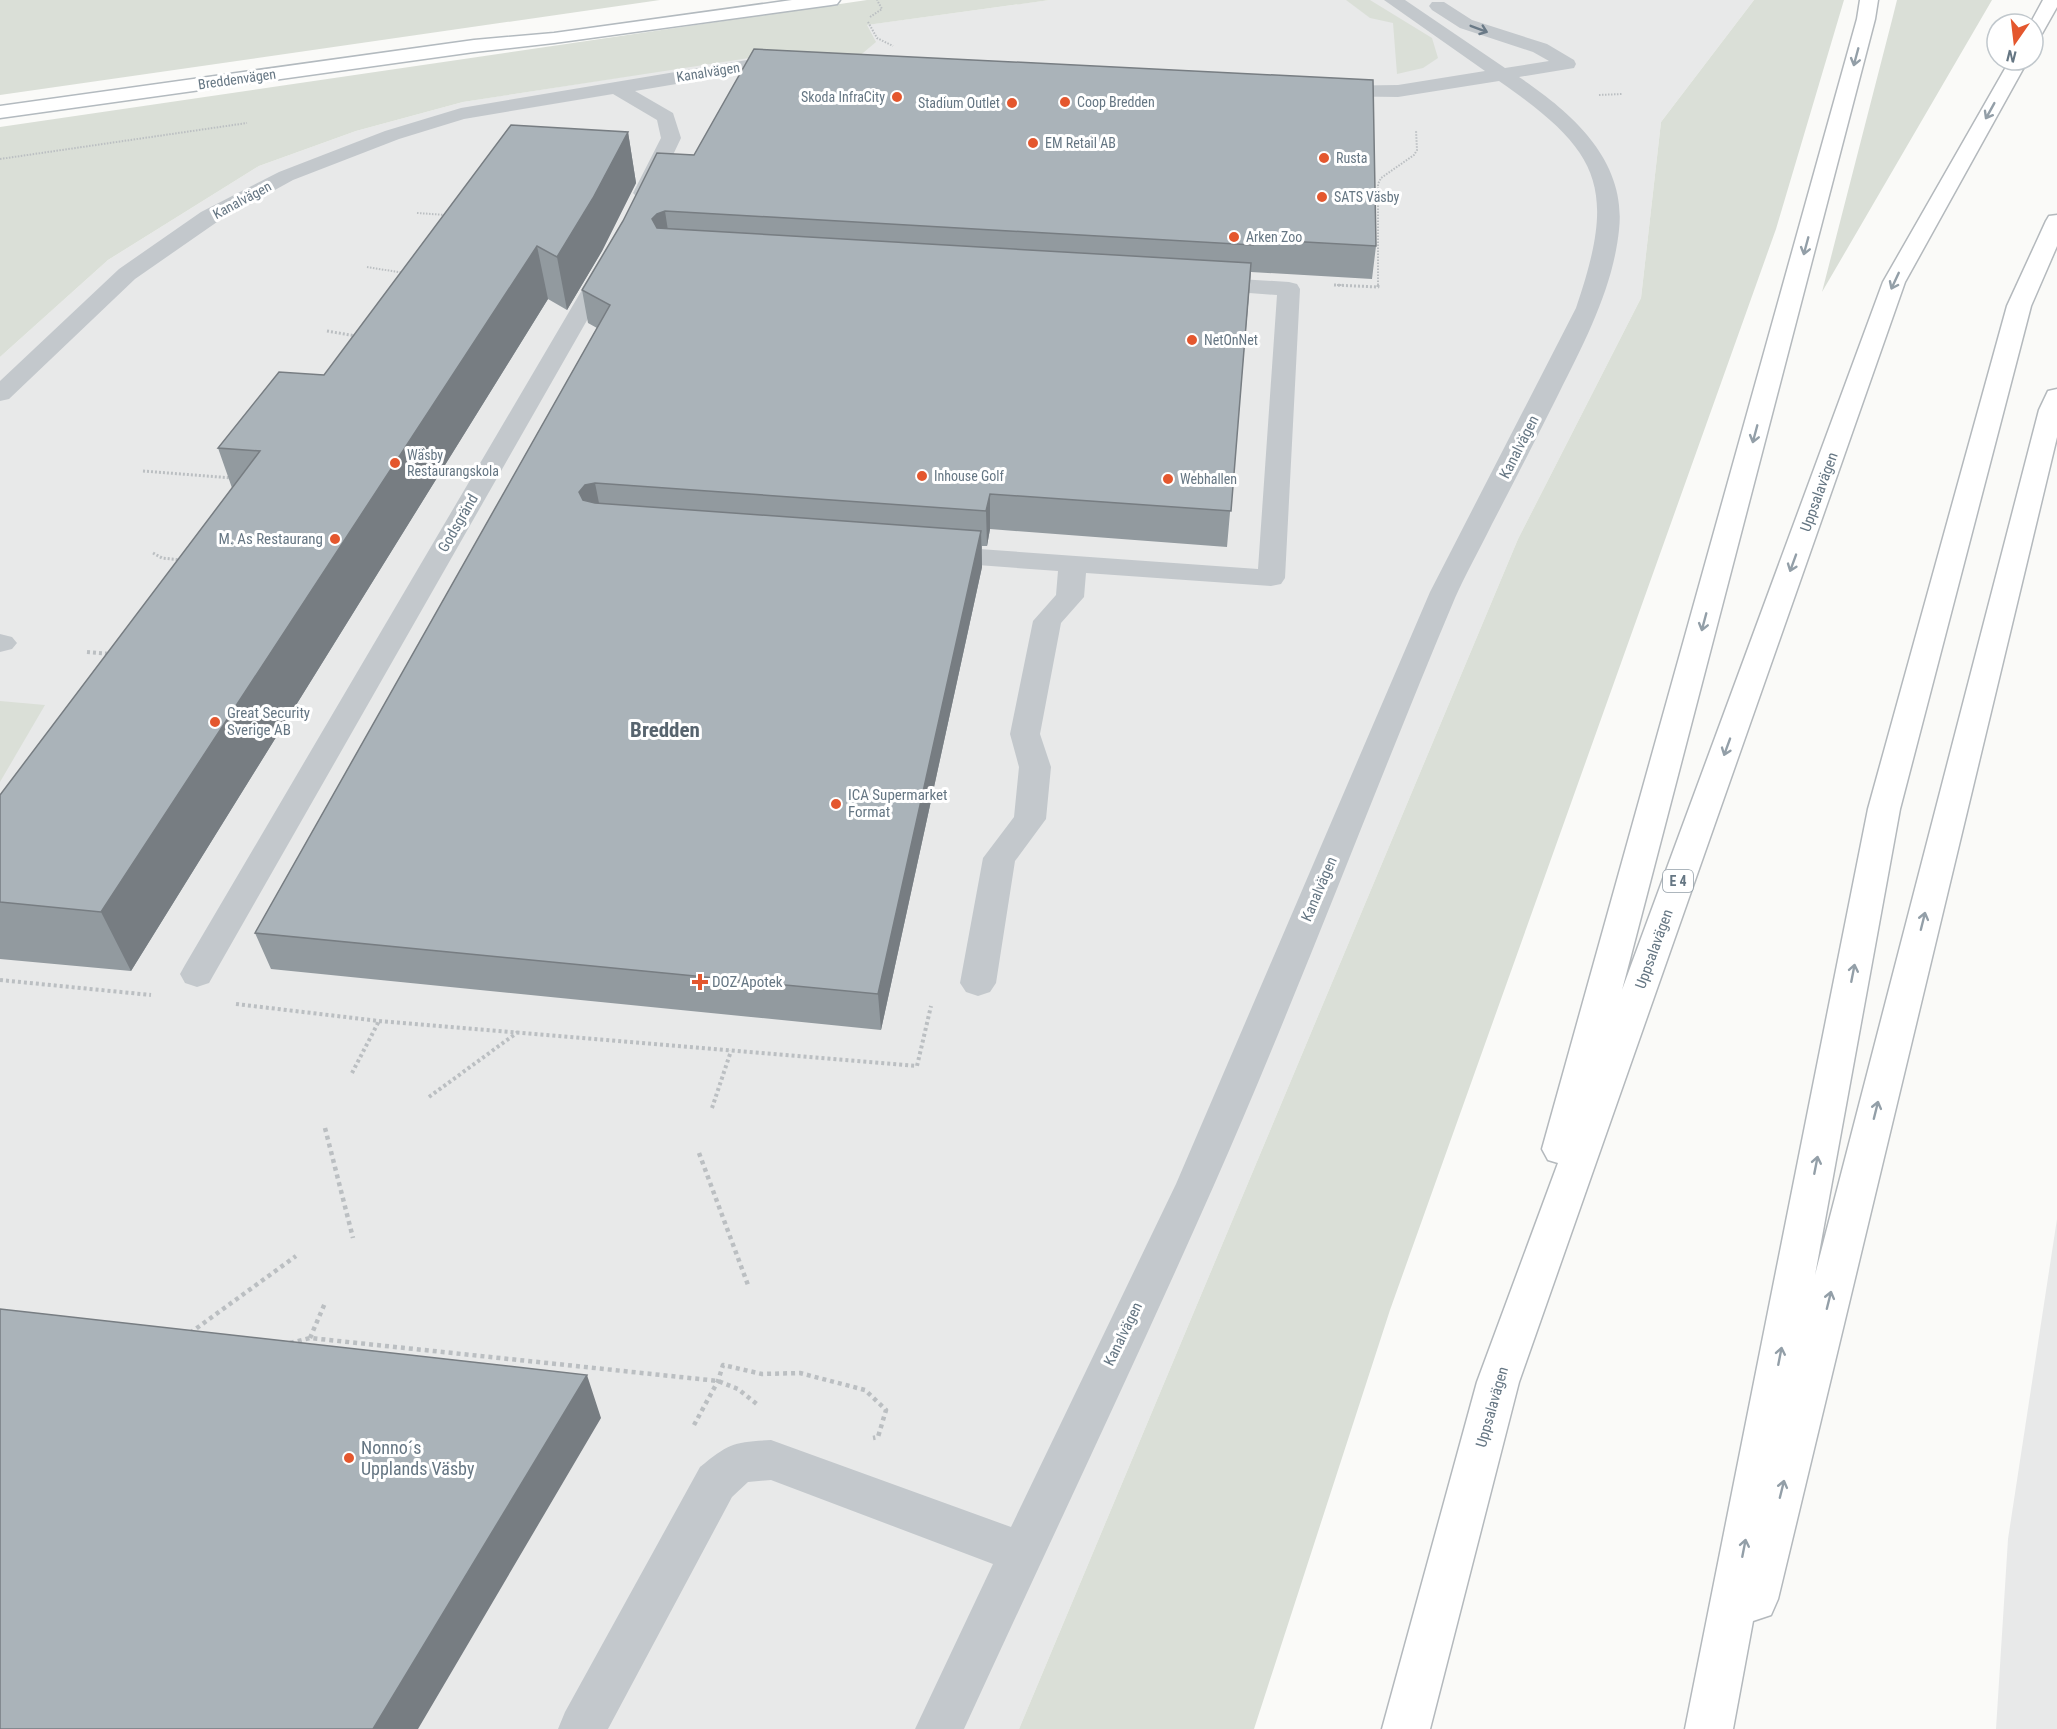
<svg xmlns="http://www.w3.org/2000/svg" width="2057" height="1729" viewBox="0 0 2057 1729" font-family="'Roboto Condensed',sans-serif">
<style>
.built{fill:#e8e9e9}
.green{fill:#dadfd7}
.lines{fill:none;stroke-linecap:round;stroke-linejoin:round}
.secondary-casing{stroke:#b3babf;stroke-width:3}
.highway-casing{stroke:#b4b9bd;stroke-width:3}
.path-far3{stroke:#bbbfc2;stroke-width:2;stroke-dasharray:1.5 1.5;stroke-linecap:butt}
.path-far2{stroke:#bbbfc2;stroke-width:3;stroke-dasharray:2 2;stroke-linecap:butt}
.path-far1{stroke:#bbbfc2;stroke-width:4;stroke-dasharray:3 3;stroke-linecap:butt}
.path{stroke:#bbbfc2;stroke-width:4.5;stroke-dasharray:4 4;stroke-linecap:butt}
.lane{fill:#c3c8cc;fill-rule:evenodd}
.secondary{fill:#fff;fill-rule:evenodd}
.highway{fill:#fff;fill-rule:evenodd}
.wall{fill:#929a9f}
.shaded-wall{fill:#777d82}
.building{fill:#aab3b9;stroke:#777d82;stroke-width:1.5}
.oneway{stroke:#6a7a87}
.oneway2{stroke:#939fa8}
.poi-dot{fill:#e4572e;stroke:#fff;stroke-width:2}
.labels{text-anchor:middle;stroke-width:6;stroke-linejoin:round;paint-order:stroke}
.far-street-label{font-size:14px;fill:#657683;stroke:#fff}
.far-poi-label{font-size:14px;fill:#657683;stroke:#fff;text-anchor:start}
.shield{fill:#fff;stroke:#939fa8;stroke-width:1.5}
.shield-label{font-size:14px;font-weight:bold;fill:#657683}
.street-label{font-size:15px;fill:#657683;stroke:#fff}
.poi-label{font-size:15px;fill:#657683;stroke:#fff;text-anchor:start}
.near-poi-label{font-size:18px;fill:#657683;stroke:#fff;text-anchor:start}
.district-label{font-size:21px;font-weight:bold;fill:#57646e;stroke:#fff}
</style>
<rect width="100%" height="100%" fill="#fafaf8"/>
<path class="built" d="M1050,0H1754L1661,122L1641,298L1518,539L1019,1729H0V357L108,260L259,166L356,131L463,102L685,67L866,25Z
M2057,1219V1729H1996L2008,1539Z"/>
<path class="green" d="M0,0H660L0,95Z
M867,0H1050L867,25L876,42L857,58L775,54L463,102L356,131L259,166L108,260L0,357V127Z
M1346,0H1370L1432,38L1438,58L1423,68L1397,74L1393,23L1370,18Z
M1754,0H1844L1776,229L1390,1310L1254,1729H1019L1518,539L1641,298L1661,122Z
M1897,0H1992L1822,292L1892,20Z
M0,701L45,705L0,782Z"/>
<g class="lines">
<defs>
<path id="secondary" d="M792,0H840L837,4L831,5L554,43L474,52L0,118V106L474,40L554,33Z"/>
<path id="highway" d="M1860,0H1878L1875,19L1622,990L1883,282L2010,60H2028L1905,282L1519,1382L1430,1729H1382L1477,1382L1558,1163L1548,1160L1542,1149L1857,19Z
M2043,0H2057V7L2039,39L2033,40V24H2030Z
M2057,215V246L2031,306L1900,809L1815,1275L2039,410L2048,391L2057,389V437L1778,1599L1771,1615L1753,1621L1733,1729H1685L1868,809L2007,306L2046,221L2049,216Z"/>
</defs>
<use href="#secondary" class="secondary-casing"/>
<use href="#highway" class="highway-casing"/>
<path class="path-far3" d="M870,17L882,9L877,0
M868,22L877,38L893,46
M1599,95L1622,94
M0,159L247,123
M417,213L446,215
M367,267L404,273
M1334,285H1343
M1378,285V184L1381,178L1414,155L1417,150L1416,130"/>
<path class="path-far2" d="M1334,285L1378,287V284
M327,331L356,336
M143,471L232,478
M153,553L162,558L181,560"/>
<path class="path-far1" d="M87,652L110,654
M0,980L151,995
M236,1004L379,1021L917,1066L931,1006
M352,1073L379,1021
M429,1097L518,1032
M712,1108L731,1051"/>
<path class="path" d="M325,1128L353,1238
M699,1153L748,1285
M190,1333L296,1256
M310,1338L325,1303
M290,1343L310,1338L718,1381L738,1389L758,1405
M694,1425L718,1381L723,1365L762,1374L800,1373L865,1390L886,1410L878,1437L873,1438"/>
<path class="lane" d="M1384,0H1405L1505,68L1549,61L1533,52L1460,28L1432,10L1429,6L1432,2H1444L1472,20L1547,44L1574,60L1576,64L1574,68L1519,77C1571,112 1627,160 1619,230C1613,288 1585,341 1559,393C1537,437 1515,480 1492,524C1480,549 1466,573 1455,598C1373,793 1299,992 1214,1185C1133,1368 1047,1548 964,1729H915L993,1564L771,1480L748,1482L732,1497L608,1729H558L565,1712L700,1467C729,1443 734,1442 771,1440L1011,1527L1176,1184L1430,592L1576,308C1617,188 1602,152 1499,81L1398,97L1322,96L1319,92L1322,88L1329,86L1398,85L1485,71Z
M790,57L797,59L799,63L797,67L747,72L635,91L673,113L681,138L655,193L651,197L644,199L637,197L633,193L661,138L657,120L613,94L464,119L399,139L293,180L217,222L135,279L9,399L0,401V381L119,269L201,212L279,172L385,131L461,108L747,60Z
M607,259L615,261L618,266L209,983L197,987L185,983L180,974L185,965L596,266L599,261Z
M1205,277L1289,282L1297,284L1300,289L1285,578L1281,584L1271,586L1086,573L1084,597L1061,623L1040,734L1051,767L1046,819L1015,861L996,983L990,992L978,996L966,992L960,983L983,858L1014,817L1019,767L1010,734L1033,621L1056,595L1058,571L937,562L927,560L923,554L927,548L937,546L1258,569L1277,295L1197,289L1194,284L1197,279Z
M0,634L12,637L17,643L12,649L0,652Z"/>
<use href="#secondary" class="secondary"/>
<use href="#highway" class="highway"/>
</g>
<path class="wall" d="M628,132L636,183L602,251L567,310L548,299L131,971L0,959V795L232,488L218,448L324,375Z
M657,153L1376,246L1372,279L1251,272L1227,547L990,529L987,546H982V567L881,1030L271,969L255,933L597,328L588,323L582,290L623,221Z"/>
<path class="shaded-wall" d="M628,132L636,183L602,251L567,310L557,257Z
M665,211L670,244L661,246L652,219L657,214Z
M537,246L548,299L131,971L101,912Z
M595,483L602,518L592,520L579,492L585,485Z
M990,494V529L987,546L986,511Z
M981,531L982,567L881,1030L878,994Z
M587,1375L601,1418L418,1729H373Z"/>
<path class="building" d="M754,49L1373,80L1376,246L1253,239V245L665,211L657,214L652,219L657,228L1251,263L1231,511L990,494L986,511L595,483L585,485L579,492L583,500L595,503L981,531L878,994L255,933L610,305L582,290L623,221L657,153L694,155Z
M511,125L628,132L593,198L557,257L537,246L101,912L0,902V795L260,451L218,448L279,372L324,375Z
M0,1309L587,1375L373,1729H0Z"/>
<defs><path id="oneway-shaft" d="M-6 0H5M1.5-3L5.5 0L1.5 3" fill="none" stroke-width="1.6" stroke-linecap="round" stroke-linejoin="round" transform="scale(1.5)"/></defs>
<use class="oneway" href="#oneway-shaft" transform="translate(1479 29) rotate(21)"/>
<g class="oneway2">
<use href="#oneway-shaft" transform="translate(1856 57) rotate(105)"/>
<use href="#oneway-shaft" transform="translate(1990 111) rotate(119)"/>
<use href="#oneway-shaft" transform="translate(1806 246) rotate(105)"/>
<use href="#oneway-shaft" transform="translate(1895 281) rotate(115)"/>
<use href="#oneway-shaft" transform="translate(1755 434) rotate(105)"/>
<use href="#oneway-shaft" transform="translate(1793 563) rotate(110)"/>
<use href="#oneway-shaft" transform="translate(1704 622) rotate(105)"/>
<use href="#oneway-shaft" transform="translate(1727 747) rotate(110)"/>
<use href="#oneway-shaft" transform="translate(1923 921) rotate(-76)"/>
<use href="#oneway-shaft" transform="translate(1853 973) rotate(-79)"/>
<use href="#oneway-shaft" transform="translate(1876 1110) rotate(-76)"/>
<use href="#oneway-shaft" transform="translate(1816 1165) rotate(-79)"/>
<use href="#oneway-shaft" transform="translate(1829 1300) rotate(-76)"/>
<use href="#oneway-shaft" transform="translate(1780 1356) rotate(-79)"/>
<use href="#oneway-shaft" transform="translate(1782 1489) rotate(-76)"/>
<use href="#oneway-shaft" transform="translate(1744 1548) rotate(-79)"/>
</g>
<g class="poi-dot">
<circle cx="897" cy="97" r="6"/>
<circle cx="1065" cy="102" r="6"/>
<circle cx="1012" cy="103" r="6"/>
<circle cx="1033" cy="143" r="6"/>
<circle cx="1324" cy="158" r="6"/>
<circle cx="1322" cy="197" r="6"/>
<circle cx="1234" cy="237" r="6"/>
<circle cx="1192" cy="340" r="6"/>
<circle cx="395" cy="463" r="6"/>
<circle cx="922" cy="476" r="6"/>
<circle cx="1168" cy="479" r="6"/>
<circle cx="335" cy="539" r="6"/>
<circle cx="215" cy="722" r="6"/>
<circle cx="836" cy="804" r="6"/>
<path d="M697 973h6v6h6v6h-6v6h-6v-6h-6v-6h6z"/>
<circle cx="349" cy="1458" r="6"/>
</g>
<g class="labels">
<g class="far-street-label">
<text transform="translate(708 72) rotate(-9)" y="5">Kanalvägen</text>
<text transform="translate(237 79) rotate(-8)" y="5">Breddenvägen</text>
<text transform="translate(242 200) rotate(-28)" y="5">Kanalvägen</text>
</g>
<g class="far-poi-label">
<text x="885" y="102" text-anchor="end">Skoda InfraCity</text>
<text x="1077" y="107">Coop Bredden</text>
<text x="1000" y="108" text-anchor="end">Stadium Outlet</text>
<text x="1045" y="148">EM Retail AB</text>
<text x="1336" y="163">Rusta</text>
<text x="1334" y="202">SATS Väsby</text>
<text x="1246" y="242">Arken Zoo</text>
<text x="1204" y="345">NetOnNet</text>
<text x="407" y="460">Wäsby<tspan x="407" dy="16">Restaurangskola</tspan></text>
<text x="934" y="481">Inhouse Golf</text>
<text x="1180" y="484">Webhallen</text>
</g>
<rect class="shield" x="1663" y="870" width="30" height="22" rx="4.5"/>
<g class="shield-label">
<text x="1678" y="886">E 4</text>
</g>
<g class="street-label">
<text transform="translate(1519 447) rotate(-63)" y="5">Kanalvägen</text>
<text transform="translate(1819 492) rotate(-70)" y="5">Uppsalavägen</text>
<text transform="translate(458 523) rotate(-60)" y="5">Godsgränd</text>
<text transform="translate(1319 889) rotate(-67)" y="5">Kanalvägen</text>
<text transform="translate(1654 949) rotate(-70)" y="5">Uppsalavägen</text>
<text transform="translate(1123 1334) rotate(-64)" y="5">Kanalvägen</text>
<text transform="translate(1492 1407) rotate(-74)" y="5">Uppsalavägen</text>
</g>
<g class="poi-label">
<text x="323" y="544" text-anchor="end">M. As Restaurang</text>
<text x="227" y="718">Great Security<tspan x="227" dy="17">Sverige AB</tspan></text>
<text x="848" y="800">ICA Supermarket<tspan x="848" dy="17">Format</tspan></text>
<text x="712" y="987">DOZ Apotek</text>
</g>
<g class="near-poi-label">
<text x="361" y="1454">Nonno´s<tspan x="361" dy="21">Upplands Väsby</tspan></text>
</g>
<g class="district-label">
<text x="665" y="737">Bredden</text>
</g>
</g>
<g transform="translate(2015 42) rotate(194)"><circle r="28" fill="#ffffff" stroke="#c1c8cd" stroke-width="1.5"/>
<path d="M0-4.5L10 22L0 15L-10 22Z" fill="#e4572e"/>
<text y="-9" font-size="16" font-weight="bold" text-anchor="middle" fill="#657683">N</text>
</g>
</svg>
